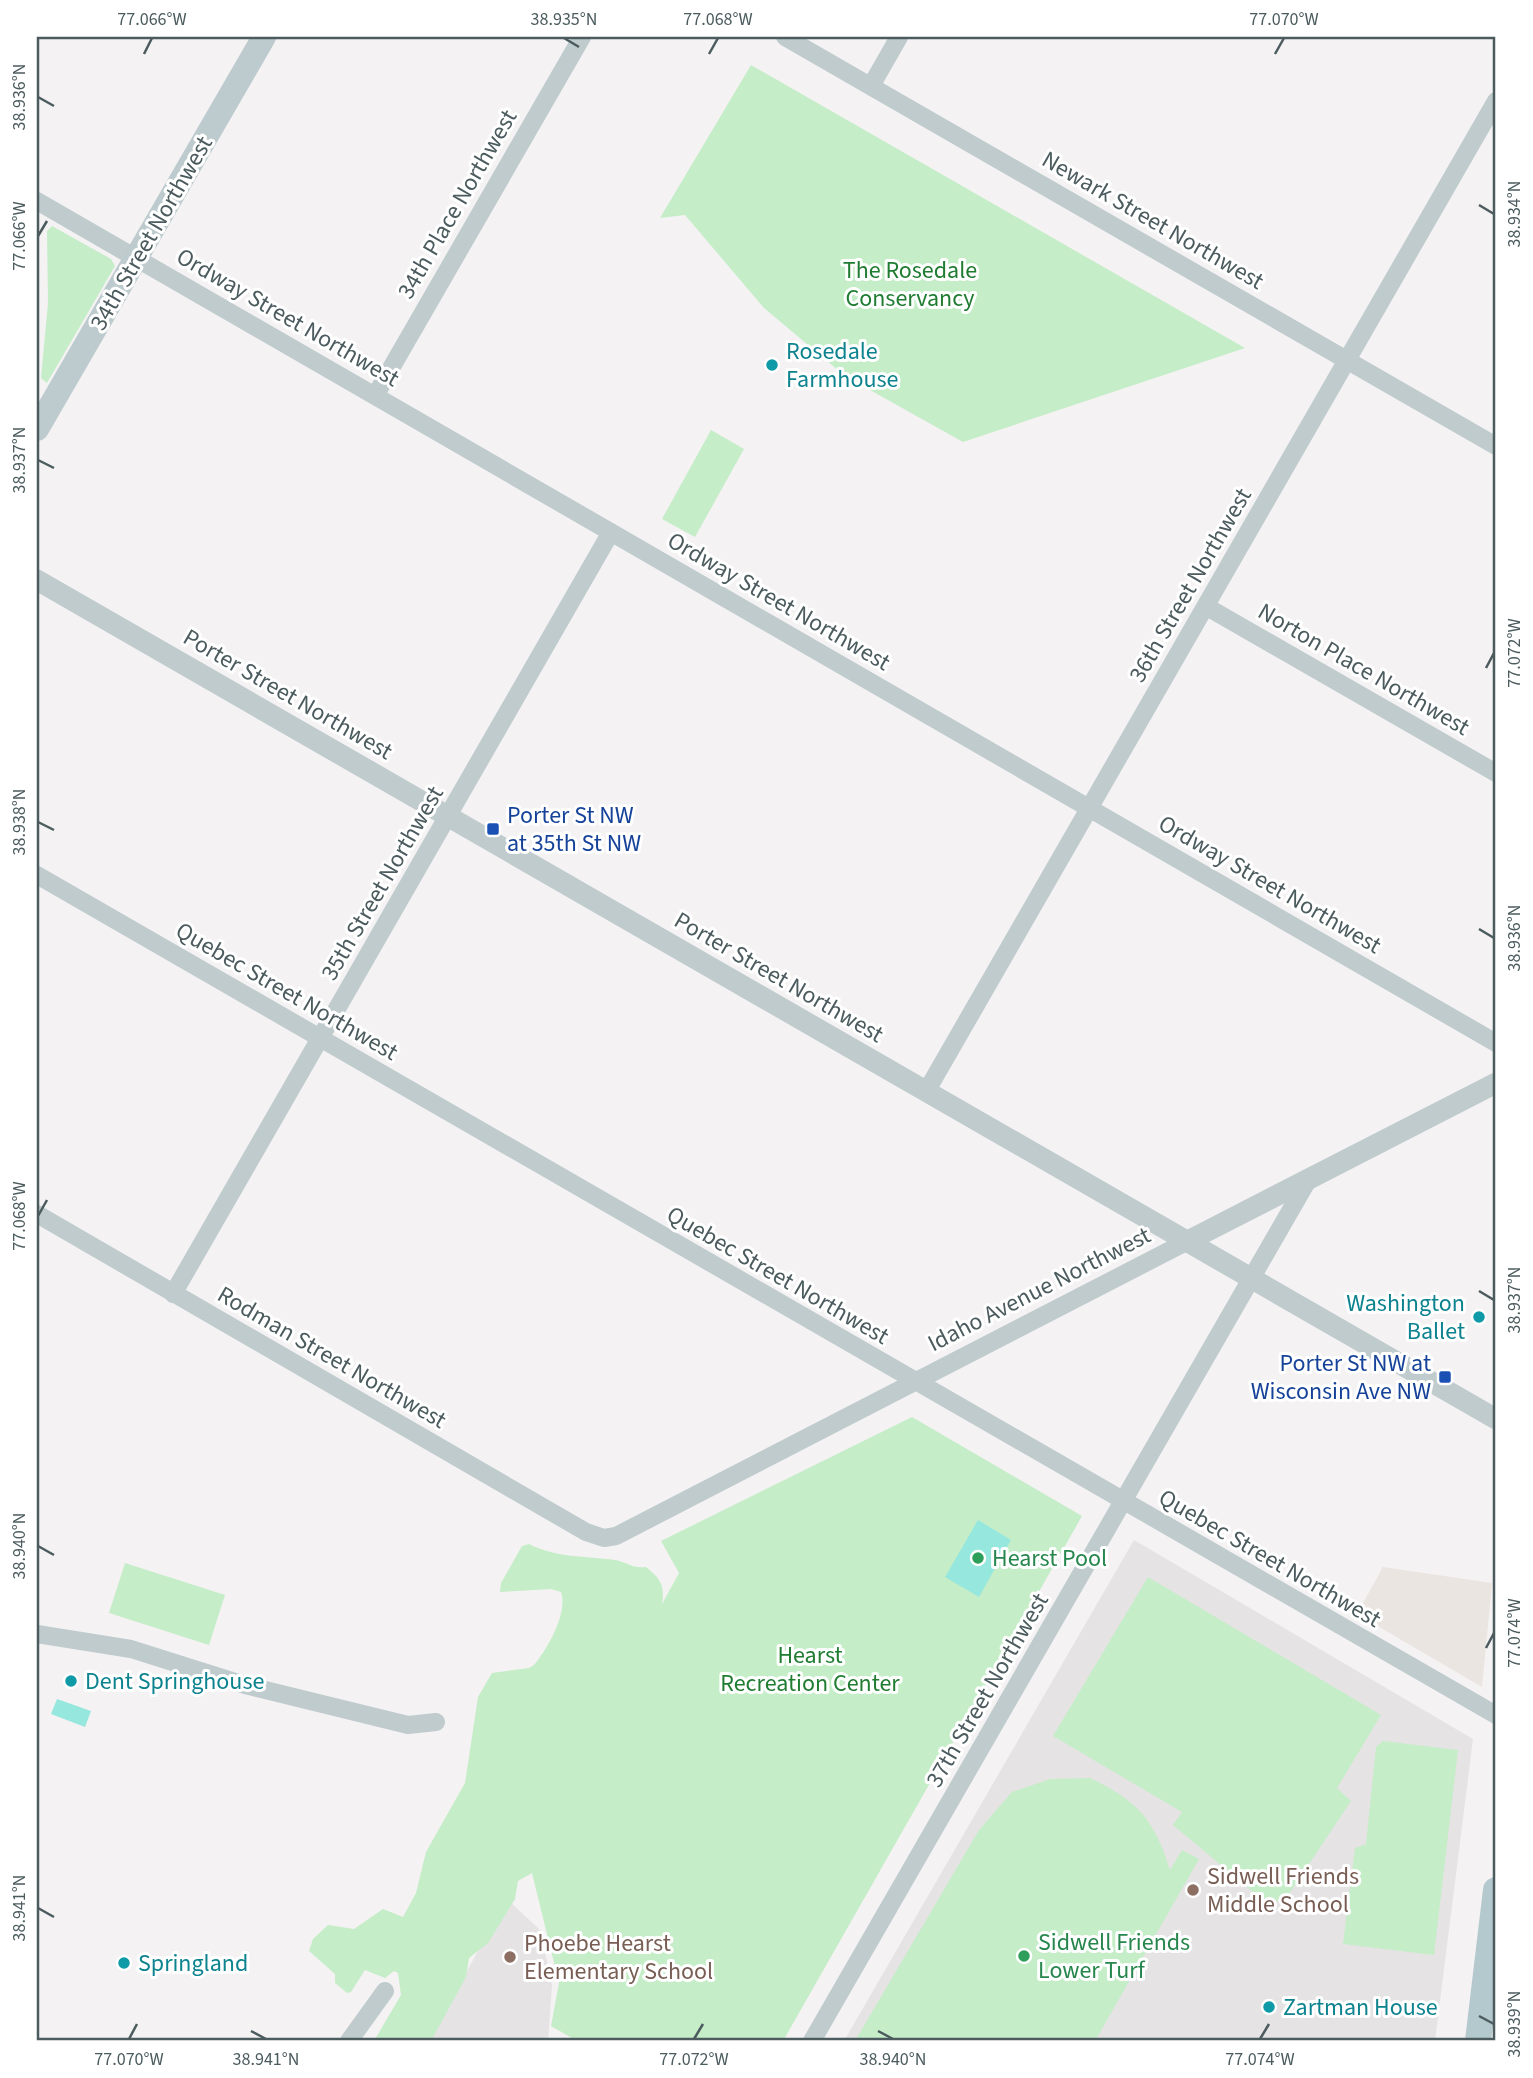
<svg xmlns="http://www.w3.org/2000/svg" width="1533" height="2078" viewBox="0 0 1533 2078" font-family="'Source Sans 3',sans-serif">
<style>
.commercial{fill:#eae5e0}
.education{fill:#e5e3e4}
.green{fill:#c5edc8}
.water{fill:#96e7de}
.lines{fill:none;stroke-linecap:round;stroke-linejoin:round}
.minor{stroke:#bfcbcd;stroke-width:18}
.tertiary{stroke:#bfcbcd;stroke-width:21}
.secondary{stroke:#bdcbcf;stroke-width:24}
.primary{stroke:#b4c9ce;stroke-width:26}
.ticks{fill:none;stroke:#4b5b5e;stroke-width:2.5}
.culture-dot{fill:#0f9aa8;stroke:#fff;stroke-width:2.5}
.transit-dot{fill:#1a4fb4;stroke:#fff;stroke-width:2.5}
.leisure-dot{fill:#2e9e5b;stroke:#fff;stroke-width:2.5}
.education-dot{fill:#8d6e63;stroke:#fff;stroke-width:2.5}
.labels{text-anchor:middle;stroke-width:6;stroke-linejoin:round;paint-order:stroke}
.street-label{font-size:24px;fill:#4b5b5e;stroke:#fff}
.park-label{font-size:24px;fill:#1f7c31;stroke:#fff}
.culture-label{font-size:24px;fill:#0d838f;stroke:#fff;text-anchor:start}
.transit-label{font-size:24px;fill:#164399;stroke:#fff;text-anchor:start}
.leisure-label{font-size:24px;fill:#27864d;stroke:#fff;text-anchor:start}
.education-label{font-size:24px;fill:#785e54;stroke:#fff;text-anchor:start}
.neatline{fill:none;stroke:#4b5b5e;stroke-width:2.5}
.ticks-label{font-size:18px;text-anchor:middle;fill:#4b5b5e}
</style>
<rect width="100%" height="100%" fill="#f4f2f3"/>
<path class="commercial" d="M1383,1567L1492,1583L1482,1687L1357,1614Z"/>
<path class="education" d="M1134,1540L1473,1739L1435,2041H844Z
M507,1899L540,1930L552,1985L548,2041H428Z"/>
<path class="green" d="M751,65L1245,348L963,442L845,376L764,308L685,215L660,218Z
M52,226L111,259L115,266L47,383L41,378L48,303L47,231Z
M711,430L744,449L695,537L662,519Z
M912,1417L1082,1516L783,2041H577L551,2026L559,1983L532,1873L518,1881L515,1899L488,1943L469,1958L466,1977L431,2041H374L401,1995L398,1973L394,1971L385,1978L365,1970L351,1992L347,1993L335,1983V1974L309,1951L313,1939L328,1925L354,1929L383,1909L403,1917L416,1893L426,1852L465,1783L478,1697L492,1673L529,1668L534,1665C548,1648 568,1613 561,1592L551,1589L500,1592L501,1583L522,1546L529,1544C556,1558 585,1556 615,1560C627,1562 632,1569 646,1567C661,1579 665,1586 662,1604L679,1573L661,1541Z
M125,1563L225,1595L209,1645L109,1613Z
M1148,1577L1381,1715L1337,1788L1351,1801L1285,1900L1265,1902L1173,1825L1182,1812L1053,1736Z
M1383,1741L1458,1750L1434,1955L1343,1944L1355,1848L1366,1844L1376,1747Z
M1090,1778C1138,1801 1154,1819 1170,1870L1182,1850L1199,1859L1095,2041H855L979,1830L1012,1792L1050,1779Z"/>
<path class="water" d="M978,1520L1011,1540L979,1597L945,1577Z
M57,1699L91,1711L85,1727L51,1714Z"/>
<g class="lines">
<path class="minor" d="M785,37L1496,446
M871,86L899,37
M37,201L1496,1043
M375,396L582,37
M1207,607L1496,773
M37,875L1496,1715
M926,1092L1496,101
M37,1214L586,1532L604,1538L616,1536L1186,1242
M173,1294L611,532
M37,1634L131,1649L245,1685L408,1725L436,1722
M349,2041L385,1991
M812,2041L1308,1180"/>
<path class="tertiary" d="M37,580L1496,1419
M1186,1242L1496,1083"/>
<path class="secondary" d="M37,429L264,37"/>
<path class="primary" d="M1478,2041L1496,1890"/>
</g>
<path class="ticks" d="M564,38L579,47M144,54L152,38M709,54L718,38M1275,54L1284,38M38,97L54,106M1479,205L1494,214M38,236L47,221M38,460L54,468M1486,668L1494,653M38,822L54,830M1479,929L1494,938M38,1216L47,1200M1479,1291L1494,1300M38,1546L54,1555M1486,1648L1494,1633M38,1908L54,1917M1479,2016L1494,2024M251,2031L266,2039M878,2031L893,2039M129,2039L137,2024M694,2039L703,2024M1260,2039L1269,2024"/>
<g class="culture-dot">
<circle cx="772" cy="365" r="7"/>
<circle cx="1479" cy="1317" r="7"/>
<circle cx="71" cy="1681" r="7"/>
<circle cx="124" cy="1963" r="7"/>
<circle cx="1269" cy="2007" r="7"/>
</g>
<g class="transit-dot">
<rect x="486" y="822" width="14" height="14" rx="3.5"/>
<rect x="1438" y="1370" width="14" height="14" rx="3.5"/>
</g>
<g class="leisure-dot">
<circle cx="978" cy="1558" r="7"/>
<circle cx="1024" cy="1956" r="7"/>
</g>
<g class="education-dot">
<circle cx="1193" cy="1890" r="7"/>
<circle cx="510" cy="1957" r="7"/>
</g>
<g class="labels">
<g class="street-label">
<text transform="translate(457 204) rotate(-60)" y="8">34th Place Northwest</text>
<text transform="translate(1153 220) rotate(30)" y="8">Newark Street Northwest</text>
<text transform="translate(151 233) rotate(-60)" y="8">34th Street Northwest</text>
<text transform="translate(288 317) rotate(30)" y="8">Ordway Street Northwest</text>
<text transform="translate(1190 585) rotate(-60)" y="8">36th Street Northwest</text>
<text transform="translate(779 601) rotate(30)" y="8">Ordway Street Northwest</text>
<text transform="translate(1364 669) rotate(30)" y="8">Norton Place Northwest</text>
<text transform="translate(288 694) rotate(30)" y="8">Porter Street Northwest</text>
<text transform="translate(382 883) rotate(-60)" y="8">35th Street Northwest</text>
<text transform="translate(1270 884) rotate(30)" y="8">Ordway Street Northwest</text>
<text transform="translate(779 977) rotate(30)" y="8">Porter Street Northwest</text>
<text transform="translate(287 991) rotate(30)" y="8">Quebec Street Northwest</text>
<text transform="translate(778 1275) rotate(30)" y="8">Quebec Street Northwest</text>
<text transform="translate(1039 1289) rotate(-27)" y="8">Idaho Avenue Northwest</text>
<text transform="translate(332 1357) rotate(30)" y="8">Rodman Street Northwest</text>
<text transform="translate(1270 1558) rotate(30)" y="8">Quebec Street Northwest</text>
<text transform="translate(987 1690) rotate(-60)" y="8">37th Street Northwest</text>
</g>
<g class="park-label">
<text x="910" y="278">The Rosedale<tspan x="910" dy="28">Conservancy</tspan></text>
<text x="810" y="1663">Hearst<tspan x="810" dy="28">Recreation Center</tspan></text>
</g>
<g class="culture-label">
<text x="786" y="359">Rosedale<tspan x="786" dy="28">Farmhouse</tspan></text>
<text x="1465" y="1311" text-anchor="end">Washington<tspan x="1465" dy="28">Ballet</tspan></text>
<text x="85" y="1689">Dent Springhouse</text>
<text x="138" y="1971">Springland</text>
<text x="1283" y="2015">Zartman House</text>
</g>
<g class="transit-label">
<text x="507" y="823">Porter St NW<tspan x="507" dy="28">at 35th St NW</tspan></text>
<text x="1431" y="1371" text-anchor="end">Porter St NW at<tspan x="1431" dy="28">Wisconsin Ave NW</tspan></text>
</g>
<g class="leisure-label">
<text x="992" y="1566">Hearst Pool</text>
<text x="1038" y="1950">Sidwell Friends<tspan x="1038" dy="28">Lower Turf</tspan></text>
</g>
<g class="education-label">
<text x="1207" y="1884">Sidwell Friends<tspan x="1207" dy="28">Middle School</tspan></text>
<text x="524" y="1951">Phoebe Hearst<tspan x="524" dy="28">Elementary School</tspan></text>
</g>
</g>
<rect width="1533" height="2078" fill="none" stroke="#ffffff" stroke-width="77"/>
<rect x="38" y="38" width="1456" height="2001" class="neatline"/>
<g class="ticks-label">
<text x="152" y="25">77.066°W</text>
<text x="564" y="25">38.935°N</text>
<text x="718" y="25">77.068°W</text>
<text x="1284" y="25">77.070°W</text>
<text transform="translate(19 97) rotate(-90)" y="6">38.936°N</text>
<text transform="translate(1514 214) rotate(-90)" y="6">38.934°N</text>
<text transform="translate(19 236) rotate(-90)" y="6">77.066°W</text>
<text transform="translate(19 460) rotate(-90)" y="6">38.937°N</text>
<text transform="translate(1514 653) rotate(-90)" y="6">77.072°W</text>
<text transform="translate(19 822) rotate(-90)" y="6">38.938°N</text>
<text transform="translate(1514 938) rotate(-90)" y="6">38.936°N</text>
<text transform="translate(19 1216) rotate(-90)" y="6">77.068°W</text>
<text transform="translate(1514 1300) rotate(-90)" y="6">38.937°N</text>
<text transform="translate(19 1546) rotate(-90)" y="6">38.940°N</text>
<text transform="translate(1514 1633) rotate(-90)" y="6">77.074°W</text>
<text transform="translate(19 1908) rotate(-90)" y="6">38.941°N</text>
<text transform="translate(1514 2024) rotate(-90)" y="6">38.939°N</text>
<text x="129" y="2065">77.070°W</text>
<text x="266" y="2065">38.941°N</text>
<text x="694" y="2065">77.072°W</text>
<text x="893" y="2065">38.940°N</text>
<text x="1260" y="2065">77.074°W</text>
</g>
</svg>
